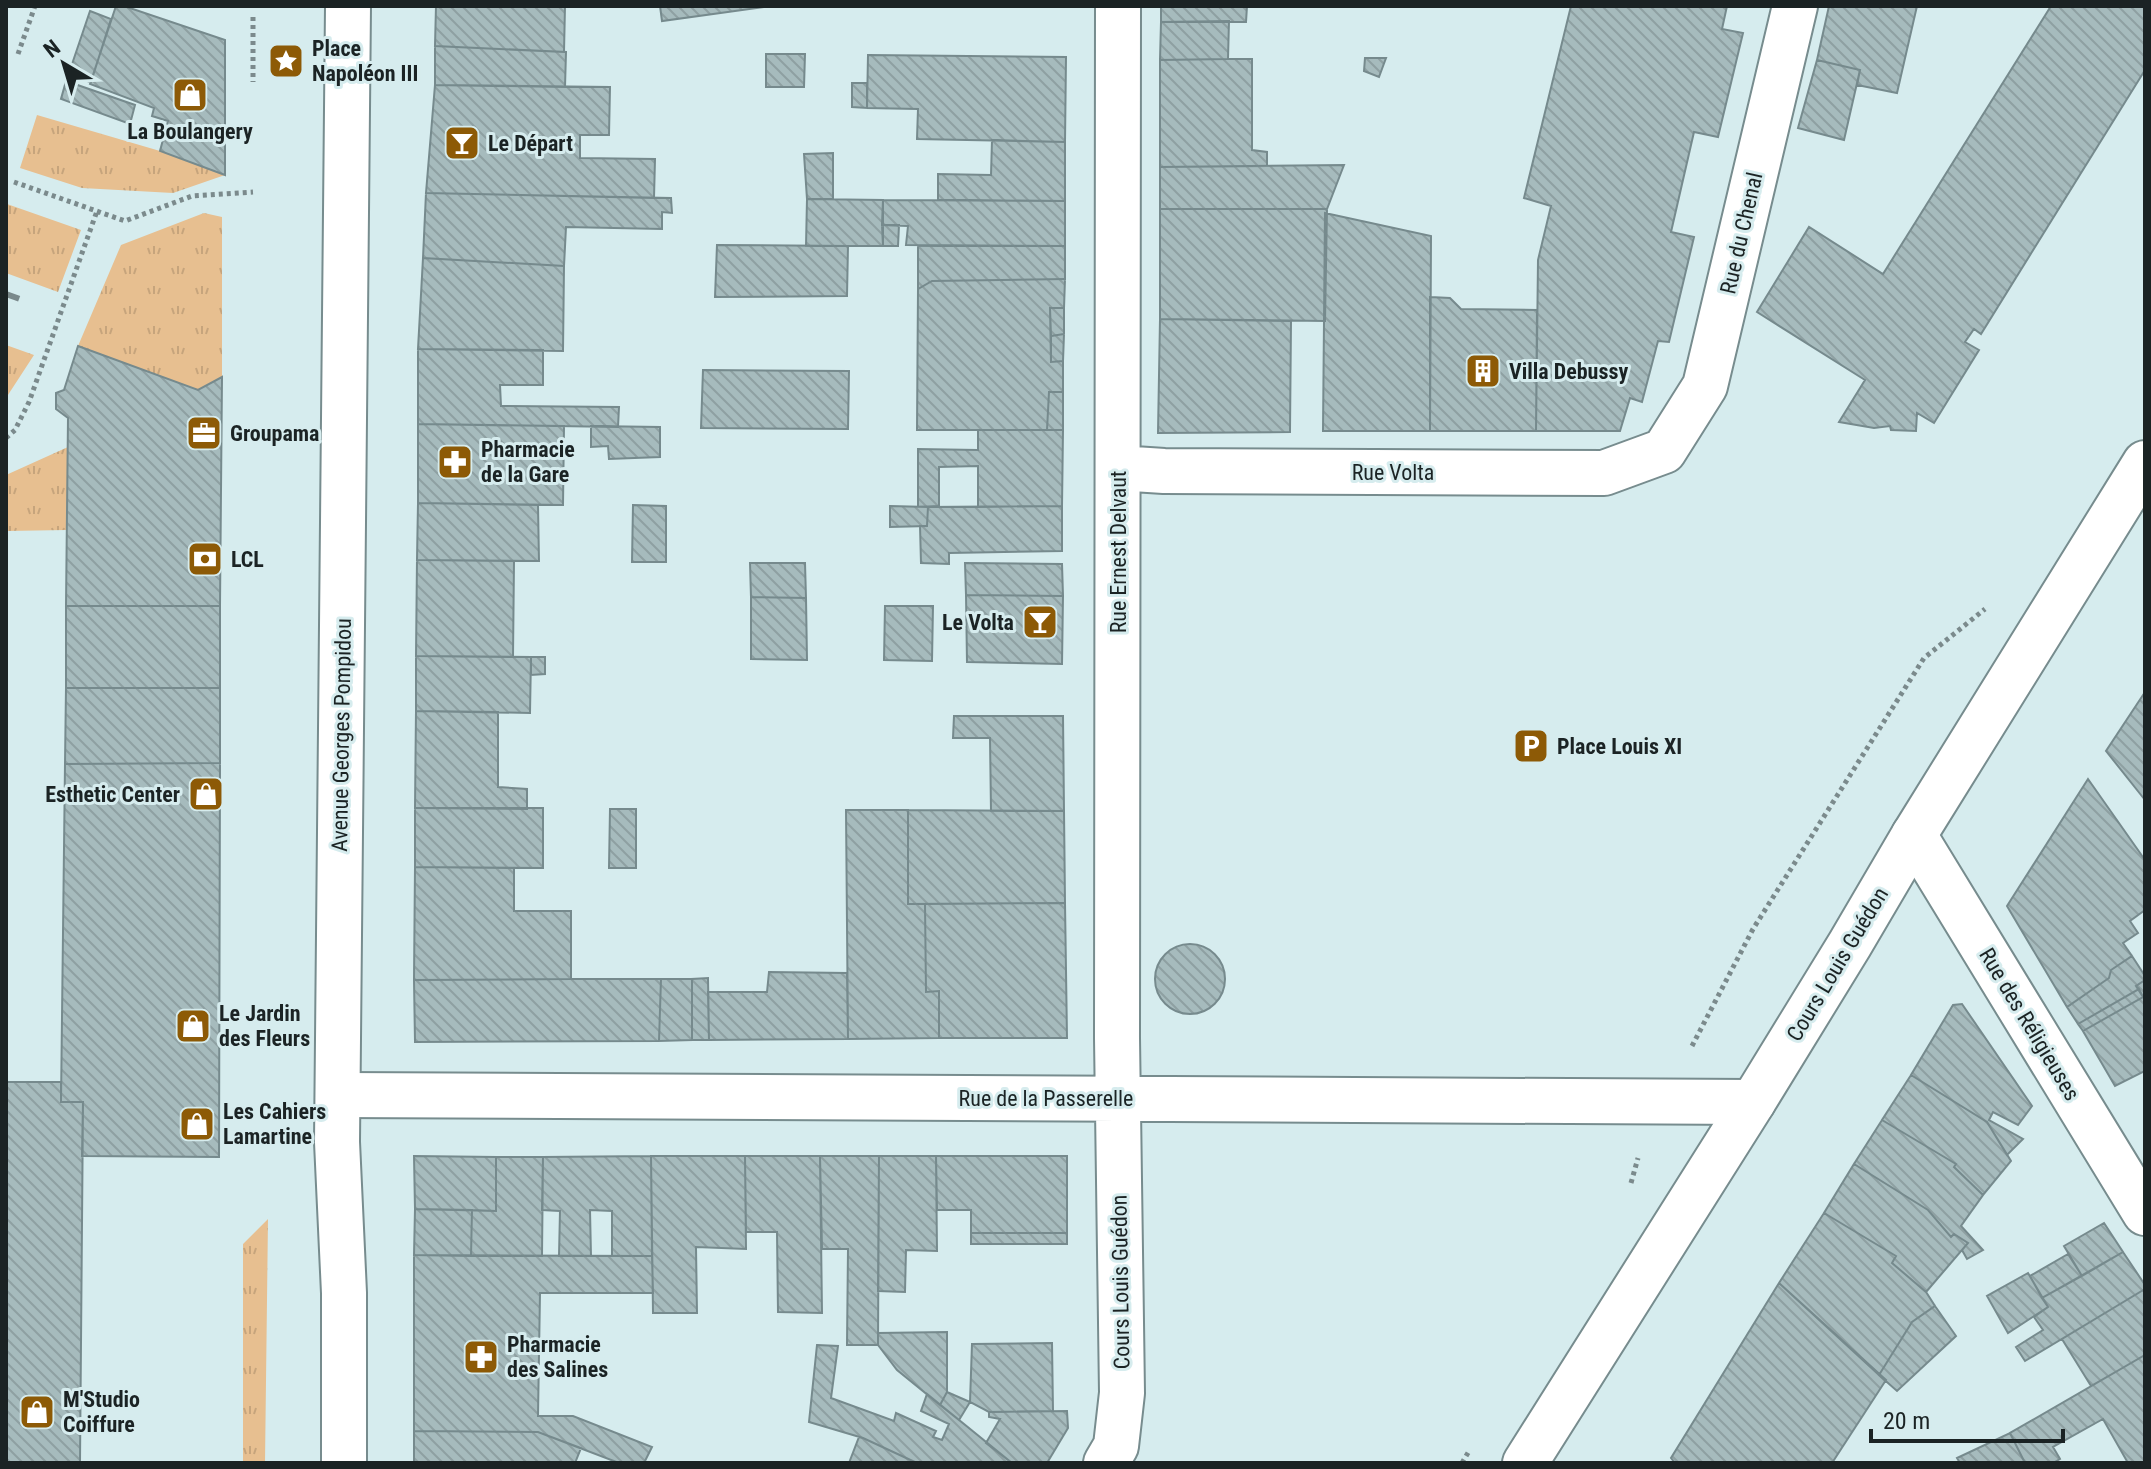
<svg xmlns="http://www.w3.org/2000/svg" width="2151" height="1469" viewBox="0 0 2151 1469" font-family="'Roboto Condensed',sans-serif">
<style>
.grass{fill:url(#grass-tufts)}
.building{fill:url(#building-back-hatch);stroke:#768a8d;stroke-width:2}
.lines{fill:none;stroke-linecap:round;stroke-linejoin:round}
.minor-casing{stroke:#778c8e;stroke-width:48}
.secondary-casing{stroke:#778c8e;stroke-width:48}
.path{stroke:#7b8a8c;stroke-width:5;stroke-dasharray:4 4;stroke-linecap:butt}
.minor{stroke:#fff;stroke-width:44}
.secondary{stroke:#fff;stroke-width:44}
.rail{stroke:#7a898b;stroke-width:6;stroke-dasharray:14 14;stroke-linecap:butt}
.labels{text-anchor:middle;stroke-width:6;stroke-linejoin:round;paint-order:stroke}
.poi-label{font-size:22px;font-weight:bold;fill:#1b2324;stroke:#d6ecee;text-anchor:start}
.street-label{font-size:22px;fill:#1b2324;stroke:#d6ecee}
</style>
<defs>
<pattern id="grass-tufts" width="24" height="20" patternUnits="userSpaceOnUse" patternTransform="scale(2)"><rect width="24" height="20" fill="#e7bf90"/><path d="M3 7l-1-3M5 7V3M7 7l1-3M15 17l-1-3M17 17v-4M19 17l1-3" fill="none" stroke="#c6a47c"/></pattern>
<pattern id="building-back-hatch" width="6" height="6" patternUnits="userSpaceOnUse" patternTransform="scale(2)"><rect width="6" height="6" fill="#a6bbbd"/><path d="M-1 5l2 2M0 0l6 6M5-1l2 2" fill="none" stroke="#8ea0a2"/></pattern>
</defs>
<rect width="100%" height="100%" fill="#d6ecee"/>
<path class="grass" d="M37,115L160,151L225,175L173,193L82,188L20,168Z
M7,204L81,230L58,292L6,273Z
M204,213L222,217V377L198,390L78,346L121,245Z
M6,345L34,355L6,398Z
M68,447L67,530L6,531V475Z
M268,1219L265,1463H243V1244Z"/>
<path class="building" d="M116,6H124L225,40V175L160,151L168,121L152,116L154,108L90,84Z
M436,6H565L564,52L435,46Z
M660,6H772L662,21Z
M1161,6H1247L1246,22H1161Z
M1571,6H1727L1722,29L1743,33L1718,137L1694,132L1671,232L1694,237L1669,342L1658,341L1642,402L1630,398L1620,431H1536L1538,260L1551,206L1524,198Z
M1829,6H1917L1897,93L1857,85L1860,70L1817,60Z
M2051,6H2145V70L1981,334L1974,329L1965,342L1979,350L1934,423L1917,413L1916,431L1891,430L1890,426L1874,428L1839,422L1865,380L1757,312L1809,227L1883,274Z
M90,11L111,19L91,82L68,76Z
M1229,21L1228,59L1160,60L1161,22Z
M435,46L566,52L565,87L435,85Z
M766,54H805L804,87H766Z
M868,55L1066,57L1065,142L917,139L918,109L867,108Z
M1365,58H1386L1379,77L1364,71Z
M1228,59H1252V150L1267,152V166L1160,167V60Z
M1817,60L1860,70L1844,140L1798,128Z
M66,81L135,105L130,124L61,99Z
M852,83H867V108L852,107Z
M435,85L610,87L609,135H580V158L655,159L654,198L426,193Z
M992,140L1065,142V201L938,200V174L991,175Z
M833,153V199H807L804,154Z
M1344,165L1327,209H1160V167Z
M426,193L671,198L672,213L662,212V229L566,227L564,266L423,258Z
M807,199L883,200V246H806Z
M883,200L1065,201V246L906,245L908,226L882,225Z
M1160,209H1327L1325,321L1160,319Z
M1325,213L1431,236L1430,431H1323Z
M882,225H899L898,246H883Z
M717,245L848,246L847,296L715,297Z
M918,246H1065V279L932,281L918,289Z
M423,258L564,266L563,351L418,349Z
M1065,279L1064,308H1050L1051,362L1063,361V392H1049L1047,430H917L918,289L932,281Z
M1430,297L1450,298L1461,309L1537,310L1536,431H1430Z
M1050,308H1064V334L1051,336Z
M1160,319L1291,321L1290,432L1158,433Z
M1064,334L1063,361L1051,362V336Z
M78,346L198,390L222,377L220,606H66L68,418L56,409V393L64,390Z
M418,349L543,350V385H500L501,406L619,407L618,427L418,424Z
M703,370L849,371L848,429L701,428Z
M1049,392H1063V430H1047Z
M418,424L564,426L563,505L418,503Z
M591,426L660,427V457L609,459L608,446L591,447Z
M978,430H1063L1062,506L978,507V466L939,467V506L918,507V449L978,450Z
M418,503L538,505L539,561L417,560Z
M633,505L666,506V562H632Z
M890,506L928,507L927,526L890,527Z
M1062,506V551L949,553V564L921,563L920,526H927L928,507Z
M417,560L514,561L513,657L416,656Z
M750,563H805L806,598L751,597Z
M965,563L1062,564L1063,596L966,595Z
M966,595L1063,596L1062,664L967,662Z
M751,597L806,598L807,660L751,659Z
M66,606H220V688H66Z
M885,606H933L932,661L884,660Z
M416,656L531,657L530,713L416,711Z
M531,657H545V674L531,675Z
M66,688H220V763L65,764Z
M2145,692V800L2106,751Z
M416,711L498,712V787L527,789V809L415,808Z
M954,716H1063L1064,811H991L990,738H953Z
M220,763L219,1157L82,1156L83,1102H61L65,764Z
M2088,779L2145,860V910L2130,921L2138,933L2123,943L2132,956L2111,970L2109,978L2067,1007L2007,906Z
M415,808H543V868L415,867Z
M610,809H636V868H609Z
M846,810H908V904H925L926,992L939,991V1038L848,1039Z
M908,810L1064,811L1065,903L908,904Z
M415,867L514,868V911H571V979L414,980Z
M1065,903L1067,1038H939V991L926,992L925,904Z
M1155 979a35 35 0 1 1 70 0a35 35 0 1 1-70 0Z
M2132,956L2145,976V980L2136,986L2139,989L2078,1024L2067,1007L2109,978L2111,970Z
M769,972L847,973L848,1039L709,1040L708,992H767Z
M708,978L709,1040H692V979Z
M571,979H661L659,1041L415,1042L414,980Z
M661,979H692V1040L659,1041Z
M2145,980V1071L2115,1086L2083,1031L2143,997L2136,986Z
M2139,989L2143,997L2083,1031L2078,1024Z
M1962,1004L2032,1106L2018,1125L1993,1112L1989,1120L2023,1139L2007,1155L1987,1122L1911,1075L1953,1005Z
M1911,1075L1987,1122L2011,1161L1983,1195L1954,1167L1956,1164L1882,1120Z
M6,1082H61V1102H83L80,1463H6Z
M1882,1120L1956,1164L1954,1167L1983,1195L1961,1226L1983,1250L1967,1259L1962,1250L1968,1243L1954,1234L1951,1237L1928,1210L1854,1164Z
M414,1156L496,1157V1211L415,1209Z
M651,1156L652,1256H612V1211L590,1210L591,1256H559L560,1211L542,1210L543,1157Z
M651,1156H745L746,1249L696,1247L697,1313H653Z
M745,1156H820L822,1313L778,1312L777,1232H746Z
M820,1156H879L878,1345H847L848,1249H822Z
M879,1156H936L937,1251L906,1250L905,1292L878,1291Z
M936,1156H1067V1233H971V1210H937Z
M496,1157H543L542,1256H471L472,1210L496,1211Z
M1854,1164L1928,1210L1951,1237L1954,1234L1968,1243L1926,1292L1892,1263L1896,1256L1824,1213Z
M415,1209L472,1210L471,1256L414,1255Z
M1824,1213L1896,1256L1892,1263L1926,1292L1935,1306L1912,1322L1879,1375L1779,1283Z
M2104,1223L2123,1252L2082,1276L2064,1246Z
M971,1233H1067V1244H971Z
M2123,1252L2145,1285V1289L2025,1361L2016,1347L2043,1330L2034,1317L2048,1307L2042,1298Z
M2068,1254L2082,1276L2042,1298L2030,1276Z
M414,1255L652,1256L653,1293H540L538,1416H573L652,1447L644,1463H619L538,1432L414,1431Z
M2028,1273L2048,1307L2008,1333L1987,1296Z
M1779,1283L1886,1380L1832,1463H1675L1671,1458Z
M2145,1289V1355L2091,1386L2062,1339Z
M1935,1306L1956,1336L1897,1391L1879,1375L1912,1322Z
M947,1332V1392L940,1405L897,1370L878,1345V1333Z
M1052,1343L1053,1411L989,1412L970,1402L972,1344Z
M817,1345L838,1346L831,1398L894,1421L896,1413L936,1431L933,1437L942,1440L949,1424L921,1411L927,1394L1012,1463H917L863,1438L809,1422Z
M2145,1355V1463H2128L2103,1419L2053,1447L2060,1459L2053,1463H2025L2010,1433Z
M947,1392L970,1402L959,1420L940,1405Z
M1067,1411L1068,1428L1047,1463H1012L986,1443L1000,1419L989,1417V1412Z
M414,1431L538,1432L581,1448L575,1463H414Z
M2010,1433L2025,1463H1960L1957,1458Z
M859,1437L863,1438L917,1463H849Z"/>
<g class="lines">
<defs>
<path id="minor" d="M1118,468L1164,471L1604,473L1664,451L1705,386L1795,6
M1914,835L2145,1213
M339,1095L1753,1102
M1106,1463L1116,1446L1122,1393L1117,1038L1118,6"/>
<path id="secondary" d="M344,1463V1293L337,1142L348,6
M1525,1463L1753,1102L1850,944L1914,835L2145,463"/>
</defs>
<use href="#minor" class="minor-casing"/>
<use href="#secondary" class="secondary-casing"/>
<path class="path" d="M253,17V82
M18,54L35,6
M14,182L125,221L192,196L253,192
M6,438L15,430L29,402L97,211
M1692,1046L1753,929L1924,658L1985,609
M1631,1183L1638,1158
M1462,1463L1469,1451"/>
<use href="#minor" class="minor"/>
<use href="#secondary" class="secondary"/>
<path class="rail" d="M6,294L28,302"/>
</g>
<defs>
<symbol id="sight-square" viewBox="-11 -11 22 22"><rect x="-9" y="-9" width="18" height="18" rx="4" fill="#8d5a06" stroke="#d6ecee"/><path d="M0-6L1.8-2.2L6-1.7L2.9 1.2L3.7 5.4L0 3.3L-3.7 5.4L-2.9 1.2L-6-1.7L-1.8-2.2Z" fill="#fff"/></symbol>
<symbol id="shop-square" viewBox="-11 -11 22 22"><rect x="-9" y="-9" width="18" height="18" rx="4" fill="#8d5a06" stroke="#d6ecee"/><path d="M-5-2.5h2.3a2.7 3.5 0 0 1 5.4 0H5L5.5 6h-11ZM-1.5-2.5h3a1.5 2.3 0 0 0-3 0Z" fill="#fff"/></symbol>
<symbol id="bar-square" viewBox="-11 -11 22 22"><rect x="-9" y="-9" width="18" height="18" rx="4" fill="#8d5a06" stroke="#d6ecee"/><path d="M-6-5H6L.8 .8V4.5H3.5V6h-7V4.5H-.8V.8Z" fill="#fff"/></symbol>
<symbol id="building-square" viewBox="-11 -11 22 22"><rect x="-9" y="-9" width="18" height="18" rx="4" fill="#8d5a06" stroke="#d6ecee"/><path d="M-4-6H4V6H1V3H-1V6H-4ZM-2.5-4.3h1.7v1.8h-1.7ZM.8-4.3h1.7v1.8H.8ZM-2.5-1h1.7V.8h-1.7ZM.8-1h1.7V.8H.8Z" fill="#fff"/></symbol>
<symbol id="office-square" viewBox="-11 -11 22 22"><rect x="-9" y="-9" width="18" height="18" rx="4" fill="#8d5a06" stroke="#d6ecee"/><path d="M-6-3h4V-5.5h4V-3h4V5H-6ZM-1-4.5V-3h2v-1.5ZM-6 0V1H6V0Z" fill="#fff"/></symbol>
<symbol id="pharmacy-square" viewBox="-11 -11 22 22"><rect x="-9" y="-9" width="18" height="18" rx="4" fill="#8d5a06" stroke="#d6ecee"/><path d="M-2-6h4v4h4v4h-4v4h-4v-4h-4v-4h4Z" fill="#fff"/></symbol>
<symbol id="bank-square" viewBox="-11 -11 22 22"><rect x="-9" y="-9" width="18" height="18" rx="4" fill="#8d5a06" stroke="#d6ecee"/><path d="M-6-4H6V4H-6ZM0-2.3a2.3 2.3 0 1 0 0 4.6a2.3 2.3 0 1 0 0-4.6Z" fill="#fff"/></symbol>
<symbol id="parking-square" viewBox="-11 -11 22 22"><rect x="-9" y="-9" width="18" height="18" rx="4" fill="#8d5a06" stroke="#d6ecee"/><path d="M-3.5-5.5H1a3.5 3.5 0 0 1 0 7H-1V5.5H-3.5ZM-1-3.4V-.6H.8a1.4 1.4 0 0 0 0-2.8Z" fill="#fff"/></symbol>
</defs>
<g fill-rule="evenodd">
<use href="#sight-square" x="266" y="41" width="40" height="40"/>
<use href="#shop-square" x="170" y="75" width="40" height="40"/>
<use href="#bar-square" x="442" y="123" width="40" height="40"/>
<use href="#building-square" x="1463" y="351" width="40" height="40"/>
<use href="#office-square" x="184" y="413" width="40" height="40"/>
<use href="#pharmacy-square" x="435" y="442" width="40" height="40"/>
<use href="#bank-square" x="185" y="539" width="40" height="40"/>
<use href="#bar-square" x="1020" y="602" width="40" height="40"/>
<use href="#parking-square" x="1511" y="726" width="40" height="40"/>
<use href="#shop-square" x="186" y="774" width="40" height="40"/>
<use href="#shop-square" x="173" y="1006" width="40" height="40"/>
<use href="#shop-square" x="177" y="1104" width="40" height="40"/>
<use href="#pharmacy-square" x="461" y="1337" width="40" height="40"/>
<use href="#shop-square" x="17" y="1392" width="40" height="40"/>
</g>
<g class="labels">
<g class="poi-label">
<text x="312" y="56">Place<tspan x="312" dy="25">Napoléon III</tspan></text>
<text x="190" y="139" text-anchor="middle">La Boulangery</text>
<text x="488" y="151">Le Départ</text>
<text x="1509" y="379">Villa Debussy</text>
<text x="230" y="441">Groupama</text>
<text x="481" y="457">Pharmacie<tspan x="481" dy="25">de la Gare</tspan></text>
<text x="231" y="567">LCL</text>
<text x="1014" y="630" text-anchor="end">Le Volta</text>
<text x="1557" y="754">Place Louis XI</text>
<text x="180" y="802" text-anchor="end">Esthetic Center</text>
<text x="219" y="1021">Le Jardin<tspan x="219" dy="25">des Fleurs</tspan></text>
<text x="223" y="1119">Les Cahiers<tspan x="223" dy="25">Lamartine</tspan></text>
<text x="507" y="1352">Pharmacie<tspan x="507" dy="25">des Salines</tspan></text>
<text x="63" y="1407">M'Studio<tspan x="63" dy="25">Coiffure</tspan></text>
</g>
<g class="street-label">
<text transform="translate(1741 233) rotate(-77)" y="8">Rue du Chenal</text>
<text x="1393" y="480">Rue Volta</text>
<text transform="translate(1118 552) rotate(-90)" y="8">Rue Ernest Delvaut</text>
<text transform="translate(341 735) rotate(-89)" y="8">Avenue Georges Pompidou</text>
<text transform="translate(1837 964) rotate(-59)" y="8">Cours Louis Guédon</text>
<text transform="translate(2030 1024) rotate(59)" y="8">Rue des Réligieuses</text>
<text x="1046" y="1106">Rue de la Passerelle</text>
<text transform="translate(1120 1282) rotate(-91)" y="8">Cours Louis Guédon</text>
</g>
</g>
<rect width="2151" height="1469" fill="none" stroke="#1b2324" stroke-width="16"/>
<g transform="translate(64 64) rotate(322)" stroke="#d6ecee" stroke-width="6" paint-order="stroke">
<path d="M0-6L14 30L0 20L-14 30Z" fill="#1b2324"/>
<text y="-12" font-size="22" font-weight="bold" text-anchor="middle" fill="#1b2324">N</text>
</g>
<path d="M1871 1429v12h192v-12" fill="none" stroke="#1b2324" stroke-width="4"/>
<text x="1883" y="1429" font-size="24" fill="#1b2324" stroke="#d6ecee" stroke-width="6" paint-order="stroke">20 m</text>
</svg>
